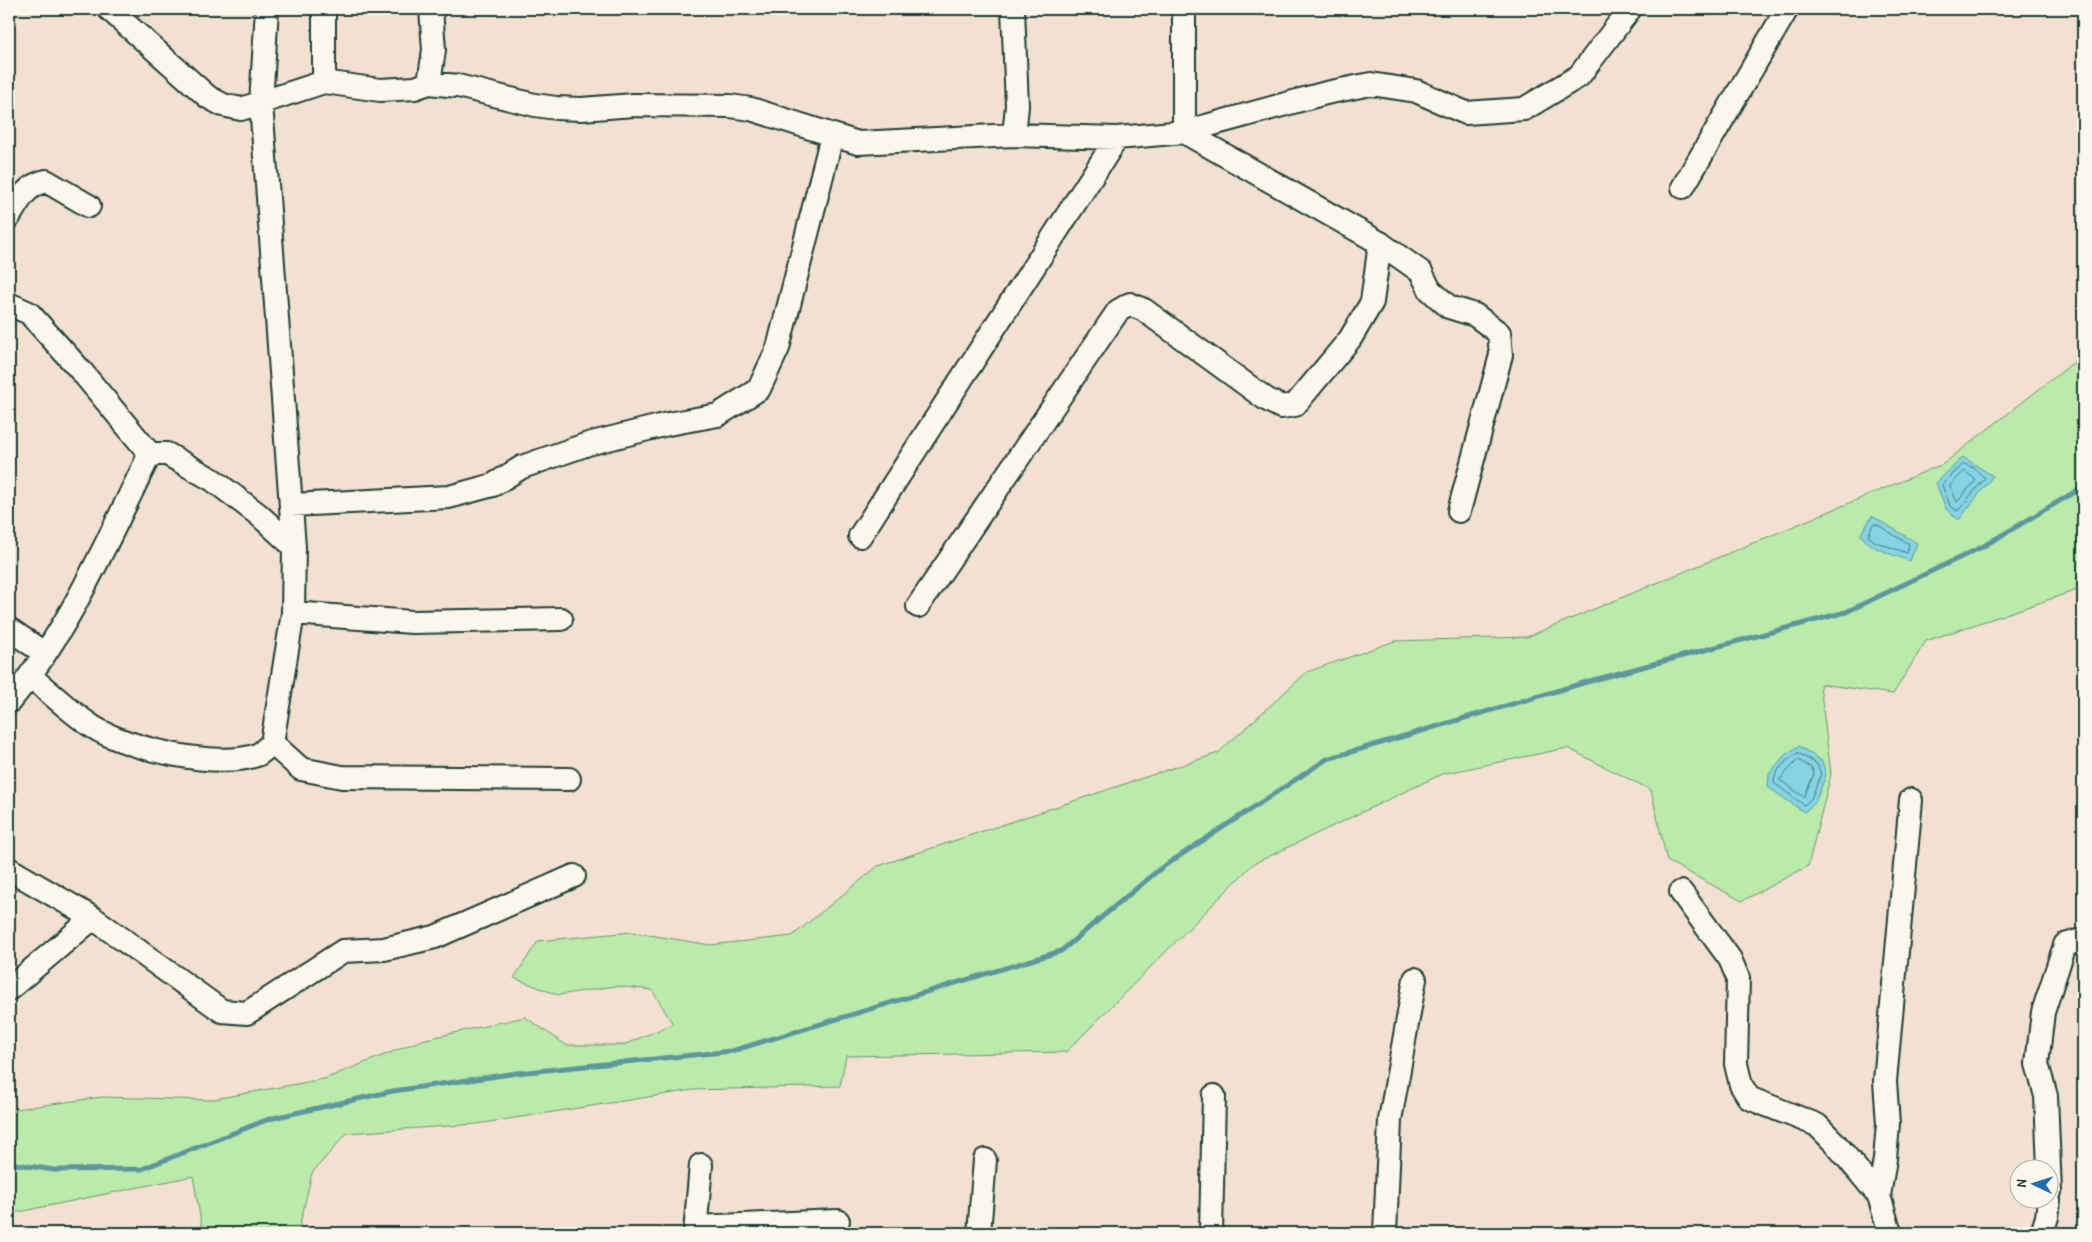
<svg xmlns="http://www.w3.org/2000/svg" width="2092" height="1242" viewBox="0 0 2092 1242" font-family="'Patrick Hand',sans-serif">
<style>
.green{fill:#baebab;stroke:#6c9470}
.water{fill:#85d3e4;stroke:#5c979e}
.lines{fill:none;stroke-linecap:round;stroke-linejoin:round}
.shore{stroke:#48797a;stroke-width:1}
.stream{stroke:#5c979e;stroke-width:5}
.minor-casing{stroke:#1f3d34;stroke-width:26}
.minor{stroke:#fbf7ec;stroke-width:22}
</style>
<rect width="100%" height="100%" fill="#f2e1d0"/>
<filter id="ink" filterUnits="userSpaceOnUse"><feTurbulence type="fractalNoise" baseFrequency=".02" numOctaves="2"/><feDisplacementMap in="SourceGraphic" scale="10" xChannelSelector="R" yChannelSelector="G"/><feConvolveMatrix kernelMatrix="1 2 1 2 8 2 1 2 1" color-interpolation-filters="sRGB"/></filter>
<g filter="url(#ink)">
<path class="green" d="M2083,355V588L1926,641L1893,694L1820,684L1831,774L1808,866L1742,901L1667,861L1651,790L1567,748L1442,774L1253,864L1066,1052L846,1056L840,1086L693,1090L477,1124L347,1133L312,1173L298,1233H203L193,1176L9,1214V1110L102,1097L209,1100L324,1079L422,1040L525,1017L566,1045H623L673,1024L652,990L616,986L558,995L514,978L538,941L631,932L710,945L792,936L878,866L1218,753L1307,672L1395,641L1527,637L1943,464Z"/>
<path class="water" d="M1963,457L1993,476L1959,520L1946,509L1936,483Z
M1872,516L1917,543L1910,561C1896,555 1867,549 1861,534Z
M1799,746L1822,761L1826,775L1815,803L1804,812L1768,787L1769,774L1785,755Z"/>
<g class="lines">
<path class="shore" d="M1964,464L1974,468L1985,478L1958,511L1950,506L1942,485Z
M1965,471L1976,480L1957,502L1950,486Z
M1876,524L1909,544L1907,553L1876,542L1868,536L1873,525Z
M1798,753L1817,764L1821,774L1811,799L1804,805L1774,783C1774,770 1788,759 1798,753Z
M1798,760L1812,768L1814,774L1804,797L1780,780Z"/>
<path class="stream" d="M9,1163L54,1170L142,1169L269,1119L393,1091L517,1073L732,1051L1061,951L1161,868L1327,759L1590,681L1846,612L1982,547L2083,487"/>
<defs>
<path id="minor" d="M109,9L208,97L223,105L241,109L324,82L380,90L415,88L429,83L458,86L535,105L556,108L581,109L634,105L730,106L751,109L858,143L1014,135L1017,106L1013,9
M267,9L261,103L294,547
M1184,9V132L1380,243L1421,272L1430,290L1449,307L1475,315L1499,333L1501,355L1459,511
M324,82V9
M429,83L434,50L431,9
M1014,135L1117,138L1184,132L1326,93L1371,84L1416,91L1466,113L1524,109L1579,76L1630,9
M1683,187L1787,9
M9,217C19,201 26,185 46,181L89,206
M9,304L29,313L82,372L150,454
M291,505L449,497L493,485L522,467L588,444L668,424L718,415L759,389L778,348L832,136
M860,536L1117,138
M918,606L1118,311L1130,304L1144,310L1266,399L1281,407L1295,405L1350,339L1372,302L1380,243
M293,613L412,622L561,619
M9,629L44,653
M30,676C51,693 71,713 93,727C128,749 218,769 257,755C262,753 267,747 272,743L293,613L294,547L259,515L213,480L167,454H150
M9,702C70,630 108,538 150,454
M272,743L301,769L342,777L569,779
M9,869L93,918L222,1011L247,1013L343,951L384,949L435,937L574,876
M1681,892L1730,959L1738,978L1736,1064L1741,1085L1749,1098L1817,1125L1835,1143L1879,1196
M9,989L93,918
M2050,1192L2046,1096L2037,1064L2043,1012L2065,945L2078,941L2083,942
M696,1227L838,1221
M695,1233L701,1165
M979,1233L985,1160
M1211,1233L1214,1096
M1385,1233L1390,1120L1415,979
M1890,1233L1879,1196L1885,1159L1888,1124L1885,1081L1911,800
M2042,1233L2047,1217L2049,1200"/>
</defs>
<use href="#minor" class="minor-casing"/>
<use href="#minor" class="minor"/>
</g>
</g>
<rect width="2092" height="1242" fill="none" stroke="#fbf7ec" stroke-width="30"/>
<rect x="15" y="15" width="2062" height="1212" fill="none" stroke="#1f3d34" stroke-width="2" filter="url(#ink)"/>
<g transform="translate(2034 1184) rotate(274)"><circle r="24" fill="#fbf7ec" stroke="#a3ada2"/>
<path d="M0-4L9 19L0 12L-9 19Z" fill="#1f6fb2"/>
<text y="-8" font-size="14" font-weight="bold" text-anchor="middle" fill="#1f3d34">N</text>
</g>
</svg>
